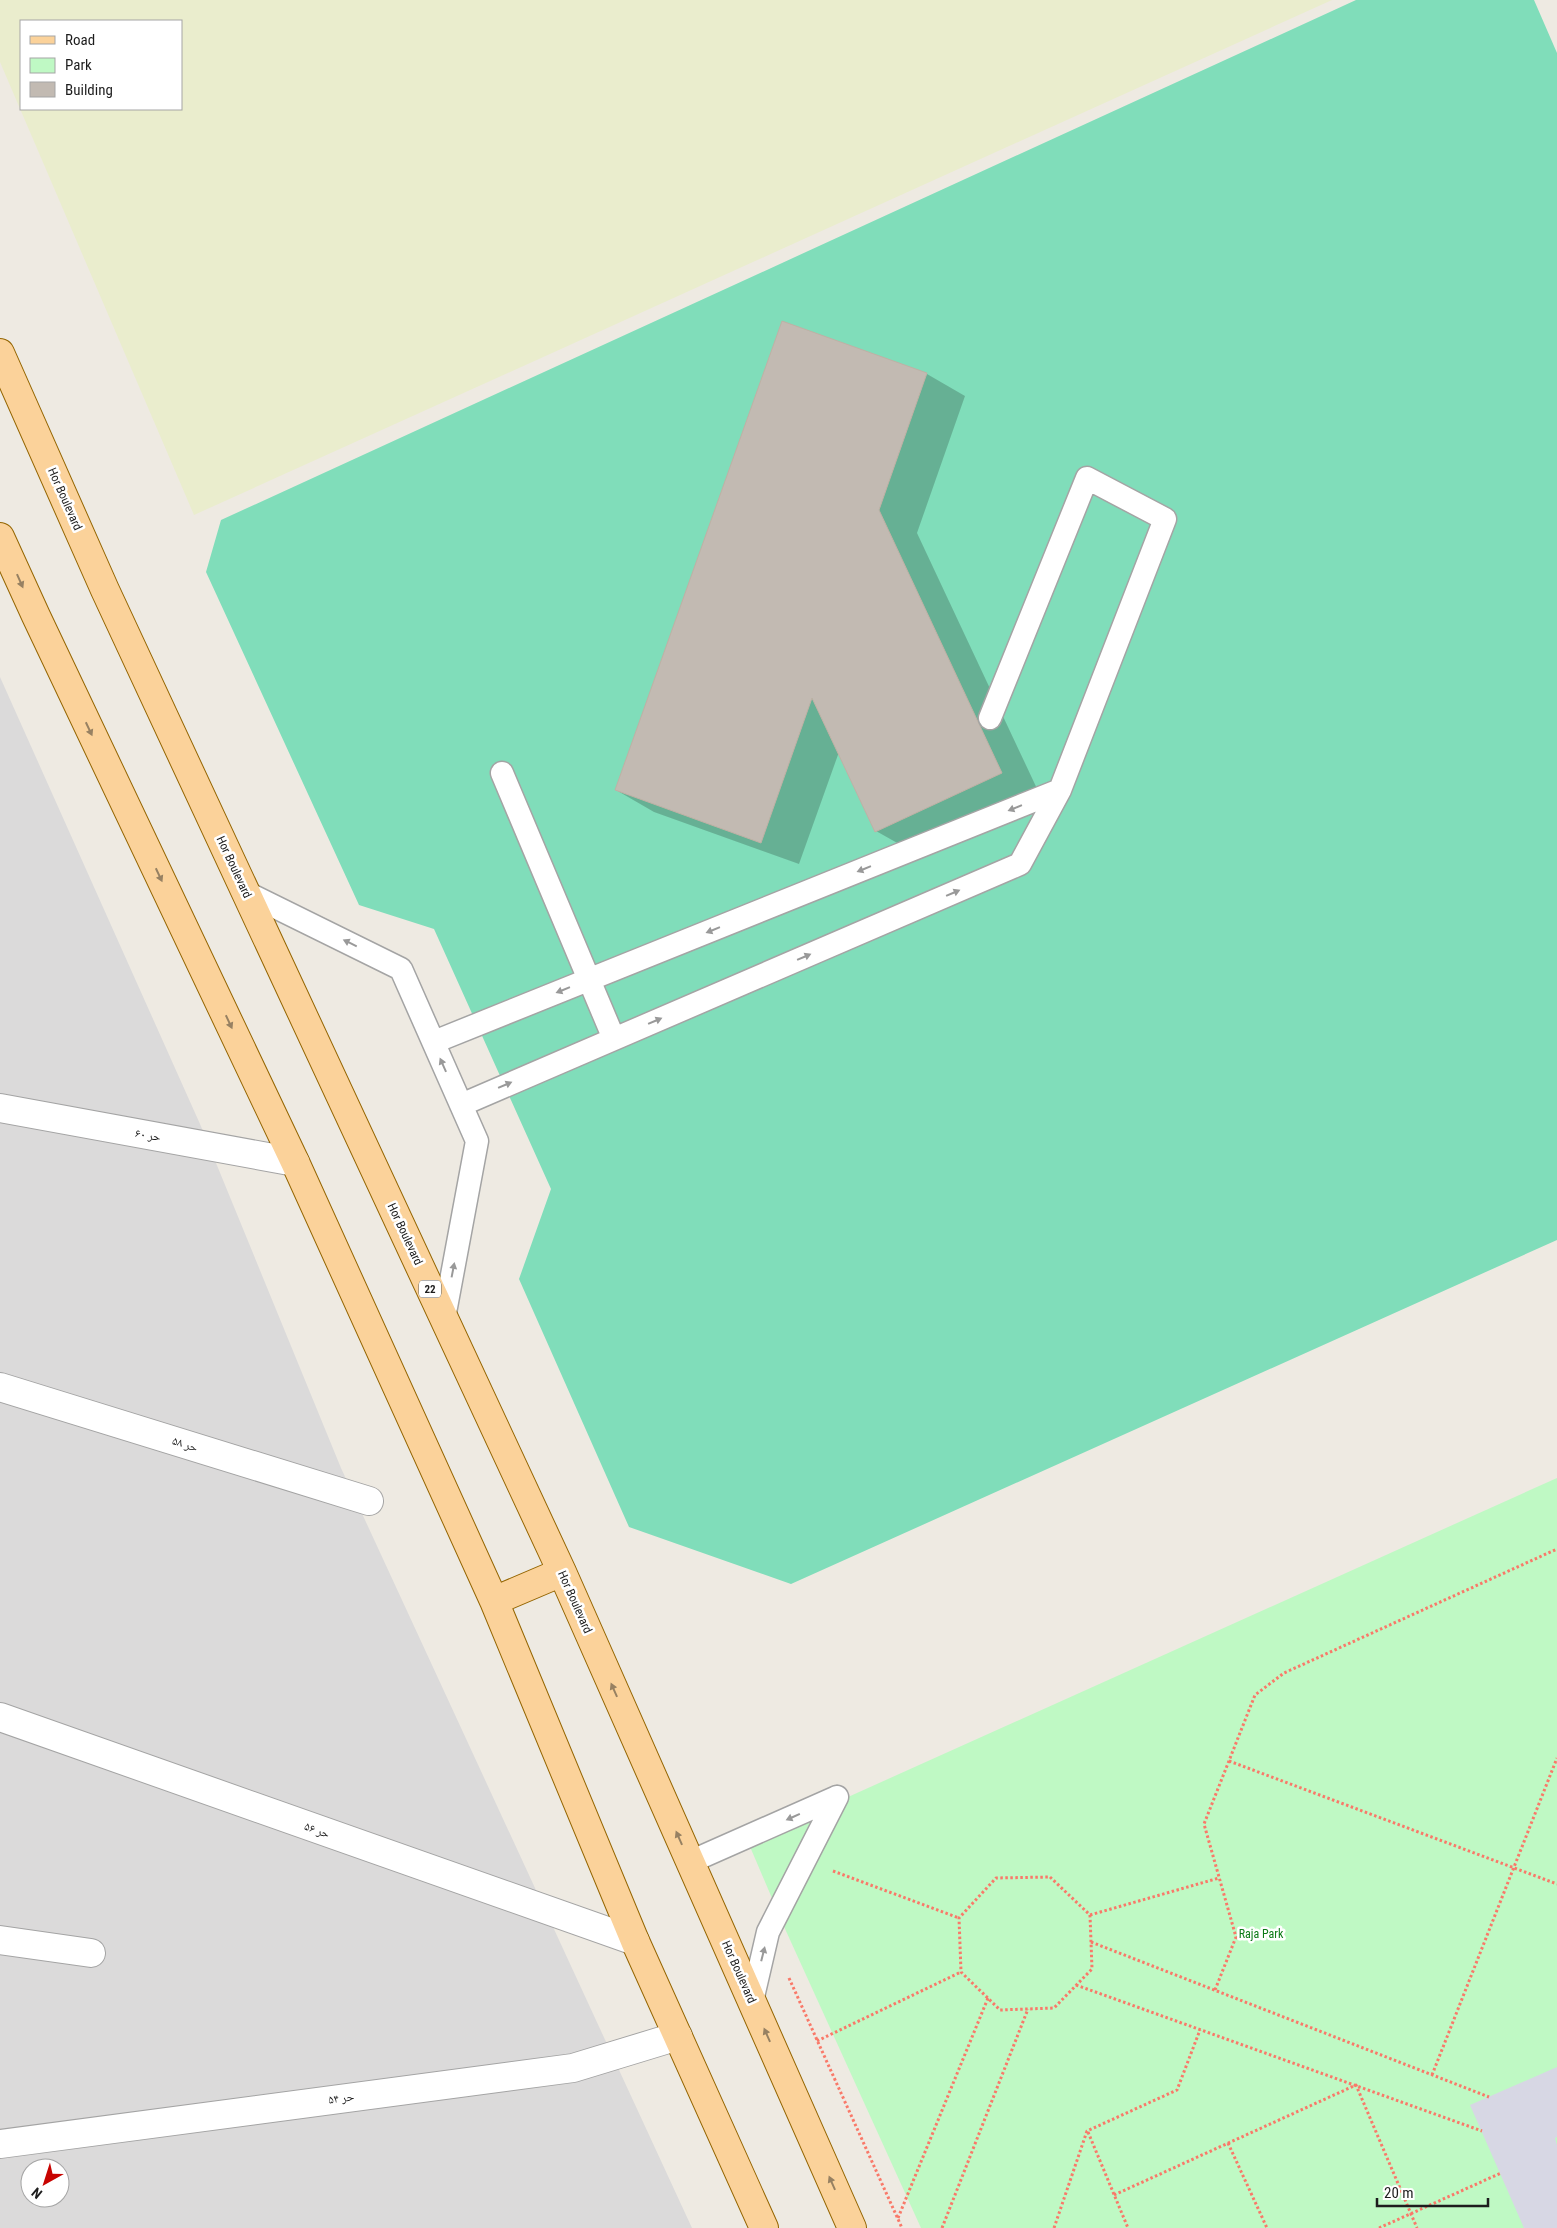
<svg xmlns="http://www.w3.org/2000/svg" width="1557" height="2228" viewBox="0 0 1557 2228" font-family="'Roboto Condensed','Noto Naskh Arabic',sans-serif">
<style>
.residential{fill:#dbdada;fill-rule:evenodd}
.farmland{fill:#eaedcd;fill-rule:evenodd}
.park{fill:#bff9c4}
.pitch{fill:#80ddba}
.plaza{fill:#d7d7e4}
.shadow{fill:#0003}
.building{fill:#c2bab2;stroke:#bfb1a5}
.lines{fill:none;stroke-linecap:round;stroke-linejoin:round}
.lane-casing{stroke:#a4a4a4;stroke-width:25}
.street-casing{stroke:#a4a4a4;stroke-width:30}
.primary-casing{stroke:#946501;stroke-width:30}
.path{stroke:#f97969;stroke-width:3;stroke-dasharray:2.5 2.5;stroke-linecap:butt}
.lane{stroke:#fff;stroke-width:22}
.street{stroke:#fff;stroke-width:28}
.primary{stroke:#fbd29a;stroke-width:28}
.oneway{fill:#978162}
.oneway2{fill:#999}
.labels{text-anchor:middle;stroke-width:5;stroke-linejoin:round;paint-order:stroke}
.shield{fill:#fff;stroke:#616161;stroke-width:1}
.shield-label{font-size:11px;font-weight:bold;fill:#1d1d1d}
.street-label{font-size:12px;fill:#1d1d1d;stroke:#fff}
.park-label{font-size:12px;fill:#0c7a16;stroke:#fff}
</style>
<rect width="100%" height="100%" fill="#eeeae2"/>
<path class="residential" d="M0,677L200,1124L341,1468L692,2228H0ZM30,2168H60V2198H30Z"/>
<path class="farmland" d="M0,0H1332L194,515L0,62ZM21,21H181V109H21Z"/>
<path class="park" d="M1557,1478V2228H921L786,1931L748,1842Z"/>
<path class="pitch" d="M1356,0H1534L1557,53V1240L791,1584L629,1527L519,1279L551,1189L434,929L359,905L206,572L221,520Z"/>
<path class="plaza" d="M1557,2067V2137L1555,2138L1557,2145V2228H1524L1470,2105Z"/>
<path class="shadow" d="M783,322L927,374L965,396L917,533L1040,795L915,853L876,831L839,752L799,864L654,812L616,790Z"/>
<path class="building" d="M782,321L927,373L879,510L1002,773L875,832L812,698L761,843L615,790Z"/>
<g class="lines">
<defs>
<path id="lane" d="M502,773L614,1039
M245,892L401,969L477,1141L444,1318
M434,1042L1060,790
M461,1105L1020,864L1060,790L1165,519L1087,478L990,718
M690,1862L837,1797
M752,2001L768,1932L837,1797"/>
<path id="street" d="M0,1108L295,1162
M0,1387L369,1501
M0,1717L635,1941
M0,1940L91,1953
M0,2144L573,2068L678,2036"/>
<path id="primary" d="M0,353L105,590L562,1572L852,2228
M0,537L36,616L295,1162L494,1601L635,1941L764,2228
M494,1601L562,1572"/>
</defs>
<use href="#lane" class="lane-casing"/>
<use href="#street" class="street-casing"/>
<use href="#primary" class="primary-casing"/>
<path class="path" d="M1229,1761L1557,1884
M833,1871L959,1918
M1050,1877L1090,1915L1092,1969L1054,2008L1000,2010L961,1972L959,1918L996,1878Z
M1090,1915L1219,1878
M1091,1942L1489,2097
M789,1978L902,2228
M1076,1985L1482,2131
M1215,1990L1236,1937L1204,1824L1255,1695L1284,1673L1557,1549
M817,2041L961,1972
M1432,2075L1557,1758
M1088,2132L1128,2228
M1228,2143L1267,2228
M1114,2195L1356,2085L1417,2228
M898,2218L988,1998
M942,2228L1028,2009
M1054,2228L1087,2131L1177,2090L1200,2030
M1379,2228L1501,2173"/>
<use href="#lane" class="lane"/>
<use href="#street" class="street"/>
<use href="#primary" class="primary"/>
</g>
<defs><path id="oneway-solid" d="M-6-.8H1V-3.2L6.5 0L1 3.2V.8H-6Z" transform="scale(1.25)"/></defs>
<g class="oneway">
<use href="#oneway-solid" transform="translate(20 581) rotate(66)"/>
<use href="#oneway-solid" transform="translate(89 729) rotate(65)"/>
<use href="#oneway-solid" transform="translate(159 875) rotate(65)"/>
<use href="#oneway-solid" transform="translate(229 1022) rotate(65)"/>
<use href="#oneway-solid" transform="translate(614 1690) rotate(-114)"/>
<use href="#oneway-solid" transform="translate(679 1838) rotate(-114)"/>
<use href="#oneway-solid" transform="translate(767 2035) rotate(-114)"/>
<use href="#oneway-solid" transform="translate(832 2183) rotate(-114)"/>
</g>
<g class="oneway2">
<use href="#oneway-solid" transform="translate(1015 808) rotate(158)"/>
<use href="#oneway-solid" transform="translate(864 869) rotate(158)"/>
<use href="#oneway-solid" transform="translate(953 893) rotate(-23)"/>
<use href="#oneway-solid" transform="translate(713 930) rotate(158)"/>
<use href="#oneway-solid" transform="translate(350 943) rotate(-154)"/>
<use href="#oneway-solid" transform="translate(804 957) rotate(-23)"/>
<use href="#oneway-solid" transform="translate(563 990) rotate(158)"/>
<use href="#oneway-solid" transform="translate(655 1021) rotate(-23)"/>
<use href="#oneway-solid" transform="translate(443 1065) rotate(-114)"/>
<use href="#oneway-solid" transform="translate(505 1085) rotate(-23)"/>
<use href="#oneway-solid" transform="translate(453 1270) rotate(-79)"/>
<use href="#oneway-solid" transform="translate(793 1817) rotate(156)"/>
<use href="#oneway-solid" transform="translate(763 1954) rotate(-76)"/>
</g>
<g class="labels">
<rect class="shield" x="419" y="1280.5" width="22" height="17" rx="4"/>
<g class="shield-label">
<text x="430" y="1293">22</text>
</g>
<g class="street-label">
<text transform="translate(65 499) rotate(66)" y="4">Hor Boulevard</text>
<text transform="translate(234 867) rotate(65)" y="4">Hor Boulevard</text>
<text transform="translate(148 1135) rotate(10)" y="4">حر ۶۰</text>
<text transform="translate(405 1234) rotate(65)" y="4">Hor Boulevard</text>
<text transform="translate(185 1444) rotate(17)" y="4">حر ۵۸</text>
<text transform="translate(575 1602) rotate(66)" y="4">Hor Boulevard</text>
<text transform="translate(317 1830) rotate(20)" y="4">حر ۵۶</text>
<text transform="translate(739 1972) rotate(66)" y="4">Hor Boulevard</text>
<text transform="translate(341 2098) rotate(-8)" y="4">حر ۵۴</text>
</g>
<g class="park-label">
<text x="1261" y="1938">Raja Park</text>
</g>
</g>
<rect x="20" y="20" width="162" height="90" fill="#ffffff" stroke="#a5a5a5"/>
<rect x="30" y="36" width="25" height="8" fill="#fbd29a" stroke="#a5a5a5"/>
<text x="65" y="45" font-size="15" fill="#1d1d1d">Road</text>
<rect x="30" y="58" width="25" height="15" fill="#bff9c4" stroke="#a5a5a5"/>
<text x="65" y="70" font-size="15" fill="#1d1d1d">Park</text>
<rect x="30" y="82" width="25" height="15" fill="#c2bab2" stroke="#a5a5a5"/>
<text x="65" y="95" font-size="15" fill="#1d1d1d">Building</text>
<g transform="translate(45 2183) rotate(219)"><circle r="24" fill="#ffffff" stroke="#a5a5a5"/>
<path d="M0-4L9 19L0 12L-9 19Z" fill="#c80301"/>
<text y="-8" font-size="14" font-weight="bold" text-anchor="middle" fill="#1d1d1d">N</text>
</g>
<path d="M1377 2198v8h111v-8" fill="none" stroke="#1d1d1d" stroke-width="2.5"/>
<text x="1384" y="2198" font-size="15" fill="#1d1d1d" stroke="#ffffff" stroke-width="4" paint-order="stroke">20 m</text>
</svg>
